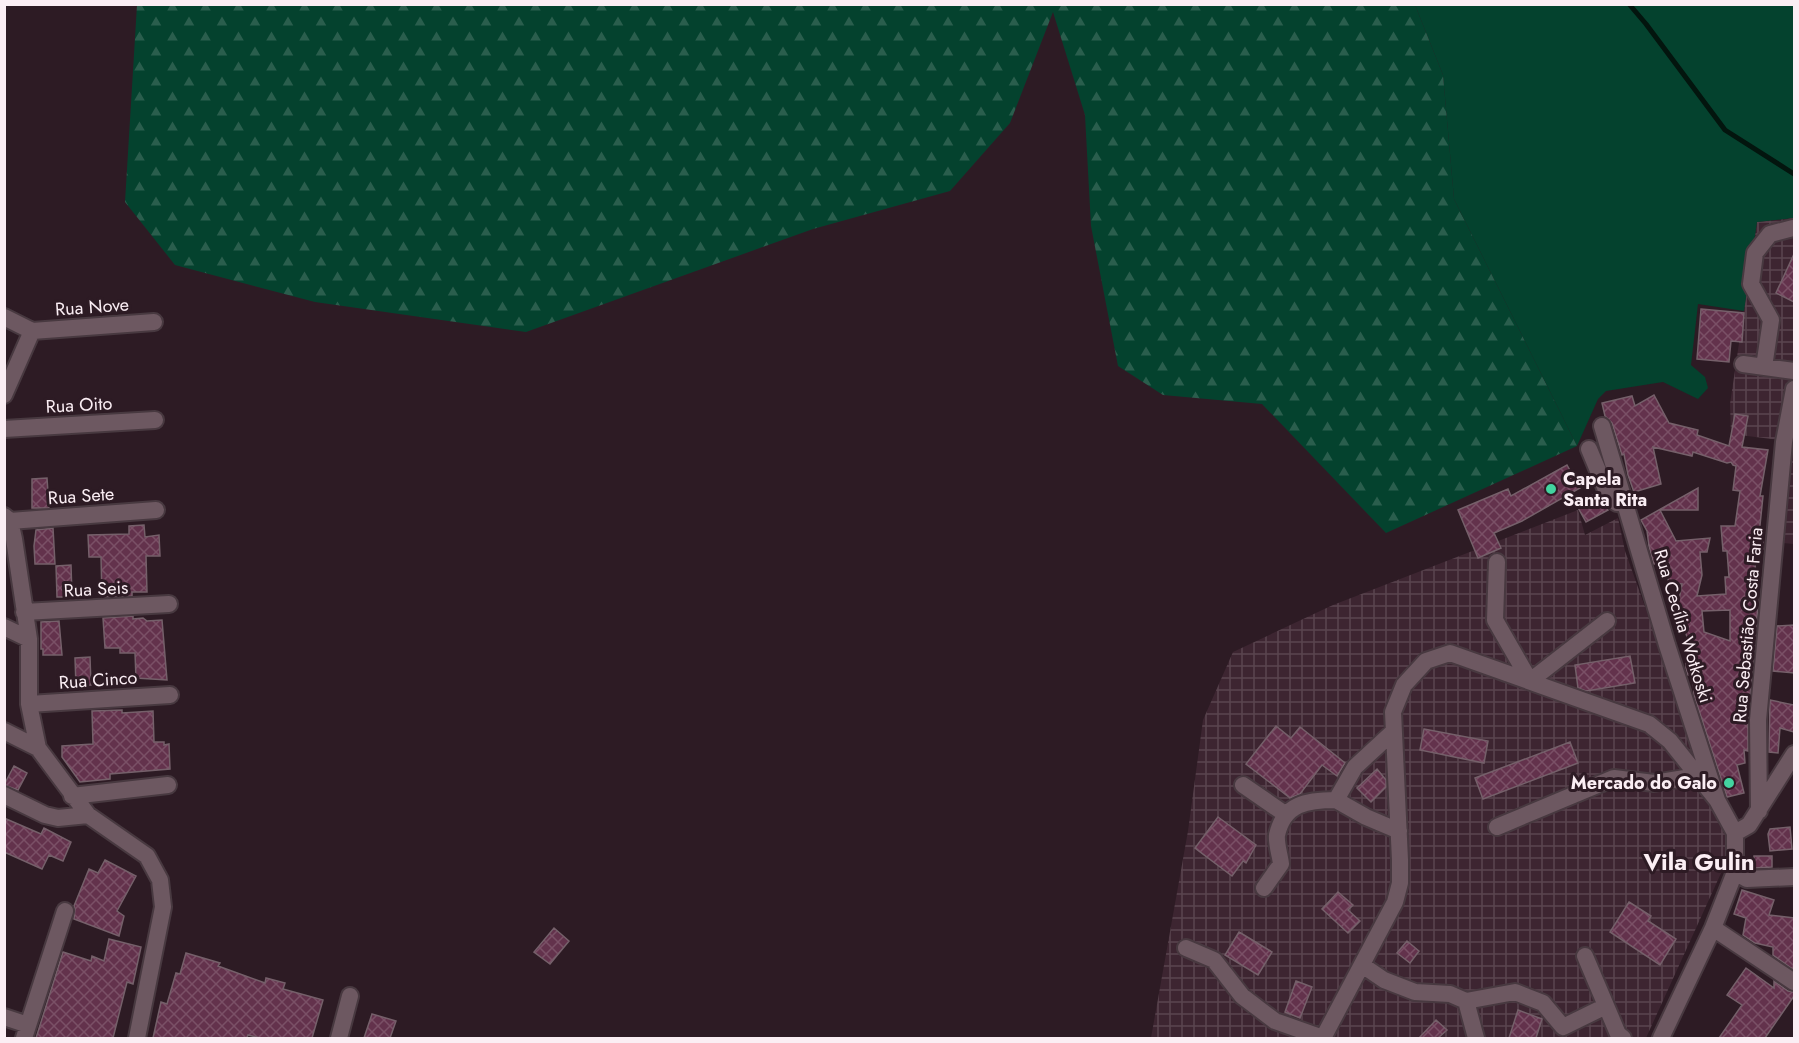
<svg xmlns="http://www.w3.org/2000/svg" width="1799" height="1043" viewBox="0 0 1799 1043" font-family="Jost,sans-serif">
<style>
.industrial{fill:url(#industrial-grid)}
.grass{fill:#04422e}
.forest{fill:url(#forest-firs)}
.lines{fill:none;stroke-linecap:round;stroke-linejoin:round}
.stream{stroke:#03150e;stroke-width:5}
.building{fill:url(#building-cross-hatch);stroke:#75606a;stroke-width:1.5;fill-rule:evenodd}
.minor-casing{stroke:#483940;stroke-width:20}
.minor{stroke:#6d5861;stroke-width:16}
.poi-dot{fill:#43d4a0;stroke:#2d1b24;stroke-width:2}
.labels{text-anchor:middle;stroke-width:6;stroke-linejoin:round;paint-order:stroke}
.street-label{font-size:18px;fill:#fbeef4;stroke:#2d1b24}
.poi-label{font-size:18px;font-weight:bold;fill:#fbeef4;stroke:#2d1b24;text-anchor:start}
.district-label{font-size:24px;font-weight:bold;fill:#fbeef4;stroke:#2d1b24}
</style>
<defs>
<pattern id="industrial-grid" width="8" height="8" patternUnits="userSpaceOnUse" patternTransform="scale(1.5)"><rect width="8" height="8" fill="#3d2531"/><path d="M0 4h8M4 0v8" fill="none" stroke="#5a454f"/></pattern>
<pattern id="forest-firs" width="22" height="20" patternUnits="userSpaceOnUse" patternTransform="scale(1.5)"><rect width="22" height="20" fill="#04422e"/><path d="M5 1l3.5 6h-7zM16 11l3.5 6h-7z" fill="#2a5e4d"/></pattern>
<pattern id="building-cross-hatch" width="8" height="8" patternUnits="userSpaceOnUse" patternTransform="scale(1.5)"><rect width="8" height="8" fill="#63324c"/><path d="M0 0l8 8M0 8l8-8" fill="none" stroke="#7a5066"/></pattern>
</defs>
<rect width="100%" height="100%" fill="#2d1b24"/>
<path class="industrial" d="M1794,218V544L1774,542L1788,441L1731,434L1730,404L1757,222Z
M1578,510L1585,535L1618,518L1625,551L1732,849L1646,1038H1151L1188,831L1203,720L1233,652L1333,605Z"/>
<path class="grass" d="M1415,5H1794V218L1757,222L1744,311L1698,304L1691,365L1705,377L1708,388L1698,399L1663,382L1606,391L1598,399L1577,446L1454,199L1443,75Z"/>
<path class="forest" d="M137,5H1415L1443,75L1454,199L1577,446L1386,533L1262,404L1163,395L1118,366L1091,226L1085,115L1053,12L1010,123L950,191L813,229L526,332L315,302L175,265L125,202Z"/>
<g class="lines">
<path class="stream" d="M1629,4L1646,24L1725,130L1794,174"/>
</g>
<path class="building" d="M1794,254V302L1776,293Z
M1701,309L1744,313L1742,342L1731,341L1729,362L1697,359Z
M1654,395L1669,423L1698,430L1697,435L1729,446L1735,414L1748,416L1742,447L1768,450L1760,496H1763L1759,535H1763V549L1754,548L1758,605L1748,719V751L1744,750L1745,763L1737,765L1744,793L1727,797L1694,695L1693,675H1688L1686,668L1687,637L1678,605L1682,584L1668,583L1669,563L1654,564L1649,546L1647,531L1641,520L1698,488V510H1660L1676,541L1710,538L1707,552H1700L1702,575L1697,596L1726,594L1725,577H1729L1727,551H1723L1721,526H1735L1740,491L1733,490L1736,466L1733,465L1731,462L1727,463L1693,452L1692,456L1653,447L1661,484L1634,492L1628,475L1624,454L1622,455L1612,423L1605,416L1602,403L1632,396L1635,406ZM1730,610V641L1704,632L1702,611Z
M1567,465L1580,488L1522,521L1494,533L1501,548L1478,558L1458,510L1508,489L1511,496Z
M47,478L49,508H32V479Z
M1596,493L1600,502L1608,510L1586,522L1576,504Z
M144,525L145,537L159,535L160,556H146L147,592H132V596L102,597L101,557H89L88,535L129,534V526Z
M53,528L55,564H35L34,546L36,530Z
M71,565L72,597H57L56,566Z
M133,616V619L143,618L147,621L162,620L167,680L136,678L135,653H120V648H105L103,618Z
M59,621L62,655H43V649H41V622Z
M1794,625V673L1773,671L1777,626Z
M1630,656L1635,683L1586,691L1578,688L1575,665Z
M90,657L91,685L76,686L75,658Z
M1770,700L1794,705V732L1780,728L1778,753L1769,752Z
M122,710V713L153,711L154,742H164V745L169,744L170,769L110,774V779L80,782L62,757V746L93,744L92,711Z
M1276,726L1291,738L1300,727L1345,763L1337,776L1322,765L1300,794L1290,798L1246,764Z
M1424,729L1488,741L1484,763L1420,750Z
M1570,742L1578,763L1483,799L1475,778Z
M14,766L27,773L18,790L4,785Z
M1377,769L1386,780V787L1371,802L1357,788Z
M1218,817L1256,845L1246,863L1243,861L1232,876L1195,848Z
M4,818L41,834L44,828L71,842L63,861L49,855L42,869L4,852Z
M1790,827L1792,849L1770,851L1768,834L1770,829Z
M1754,856H1772V867L1754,868Z
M105,860L136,876L117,911L124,916L119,936L74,919L75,909L74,906L89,869L98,873Z
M1742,890L1774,900L1769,915L1794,918V970L1773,955V947L1755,943L1743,935L1746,918L1734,914Z
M1338,892L1353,905L1348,910L1360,921L1348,933L1322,909Z
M1629,902L1651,916L1648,921L1676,939L1660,965L1610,932Z
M554,928L569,941L550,964L534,952Z
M1239,932L1272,952L1258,975L1225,955Z
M109,939L141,947L133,984L127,982L113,1038H36L63,952L91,961L92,956L104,961Z
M1407,941L1419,951L1410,963L1397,953Z
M186,953L220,963L218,966L265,983L266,978L285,983L283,989L323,1000L312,1038H260L248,1035L247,1038H153L161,1002L167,1004L176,973L180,974Z
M1746,968L1774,988V981L1788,991L1794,992V996L1765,1038H1719L1742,1005L1727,995Z
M1296,981L1312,987L1300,1018L1285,1012Z
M1518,1010L1542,1019L1536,1038H1509Z
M372,1014L396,1021L390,1038H364Z
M1436,1020L1447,1030L1438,1038H1419Z"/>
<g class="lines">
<defs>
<path id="minor" d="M4,317L32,331
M32,331L154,322
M1743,364L1794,371
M1764,367L1771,320L1751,284L1755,253L1770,234L1793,228
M4,395L32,331
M1602,426L1667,645L1717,800L1735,833
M4,429L155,420
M1589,449L1609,497L1617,503L1625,501
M4,516L10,521L14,539L29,639V704L38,748L88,815L147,856L160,880L163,907L137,1038
M10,521L156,510
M1497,562L1495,620L1530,681L1607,621
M24,612L169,604
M4,627L29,639
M29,704L170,695
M4,731L38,748
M1243,785L1285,814
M4,795L45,815L58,818L88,815
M72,796L168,785
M1336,800L1366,817L1399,831
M1759,811L1758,720L1784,442L1794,389
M1497,827L1614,778L1654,783L1697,776
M1735,833L1749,825L1794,754
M1735,872L1747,879L1794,877
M1264,888L1281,864C1280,855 1276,844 1277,835C1284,803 1308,800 1336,800L1355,767L1394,731
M1713,928L1794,982
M1186,948L1214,960L1242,996L1275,1021L1323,1038
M1585,956L1618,1034L1623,1038
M1362,965L1384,980L1415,992L1450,994L1466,1001L1515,992L1543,1003L1563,1027L1606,1006
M1466,1001L1476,1038
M4,1017L28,1025
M24,1038L65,911
M339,1038L350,996
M1323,1038L1395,902L1400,883V860L1393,712L1404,685L1426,661L1450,653L1649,724L1670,741L1717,800
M1661,1038L1713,928L1735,872V833"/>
</defs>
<use href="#minor" class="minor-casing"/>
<use href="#minor" class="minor"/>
</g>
<g class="poi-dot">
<circle cx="1551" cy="489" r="6"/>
<circle cx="1729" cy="783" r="6"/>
</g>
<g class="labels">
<g class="street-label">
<text transform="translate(92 307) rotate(-4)" y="6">Rua Nove</text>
<text transform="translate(79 405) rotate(-3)" y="6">Rua Oito</text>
<text transform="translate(81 496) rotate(-4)" y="6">Rua Sete</text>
<text transform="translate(96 589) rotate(-3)" y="6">Rua Seis</text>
<text transform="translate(1748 625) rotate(-85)" y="6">Rua Sebastião Costa Faria</text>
<text transform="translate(1683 626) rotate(73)" y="6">Rua Cecília Wotkoski</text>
<text transform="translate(98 680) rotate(-4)" y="6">Rua Cinco</text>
</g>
<g class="poi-label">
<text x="1563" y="485">Capela<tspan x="1563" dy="21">Santa Rita</tspan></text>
<text x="1717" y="789" text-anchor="end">Mercado do Galo</text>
</g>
<g class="district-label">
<text x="1699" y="870">Vila Gulin</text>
</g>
</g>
<rect width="1799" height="1043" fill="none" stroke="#fbeef4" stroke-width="12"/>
</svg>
